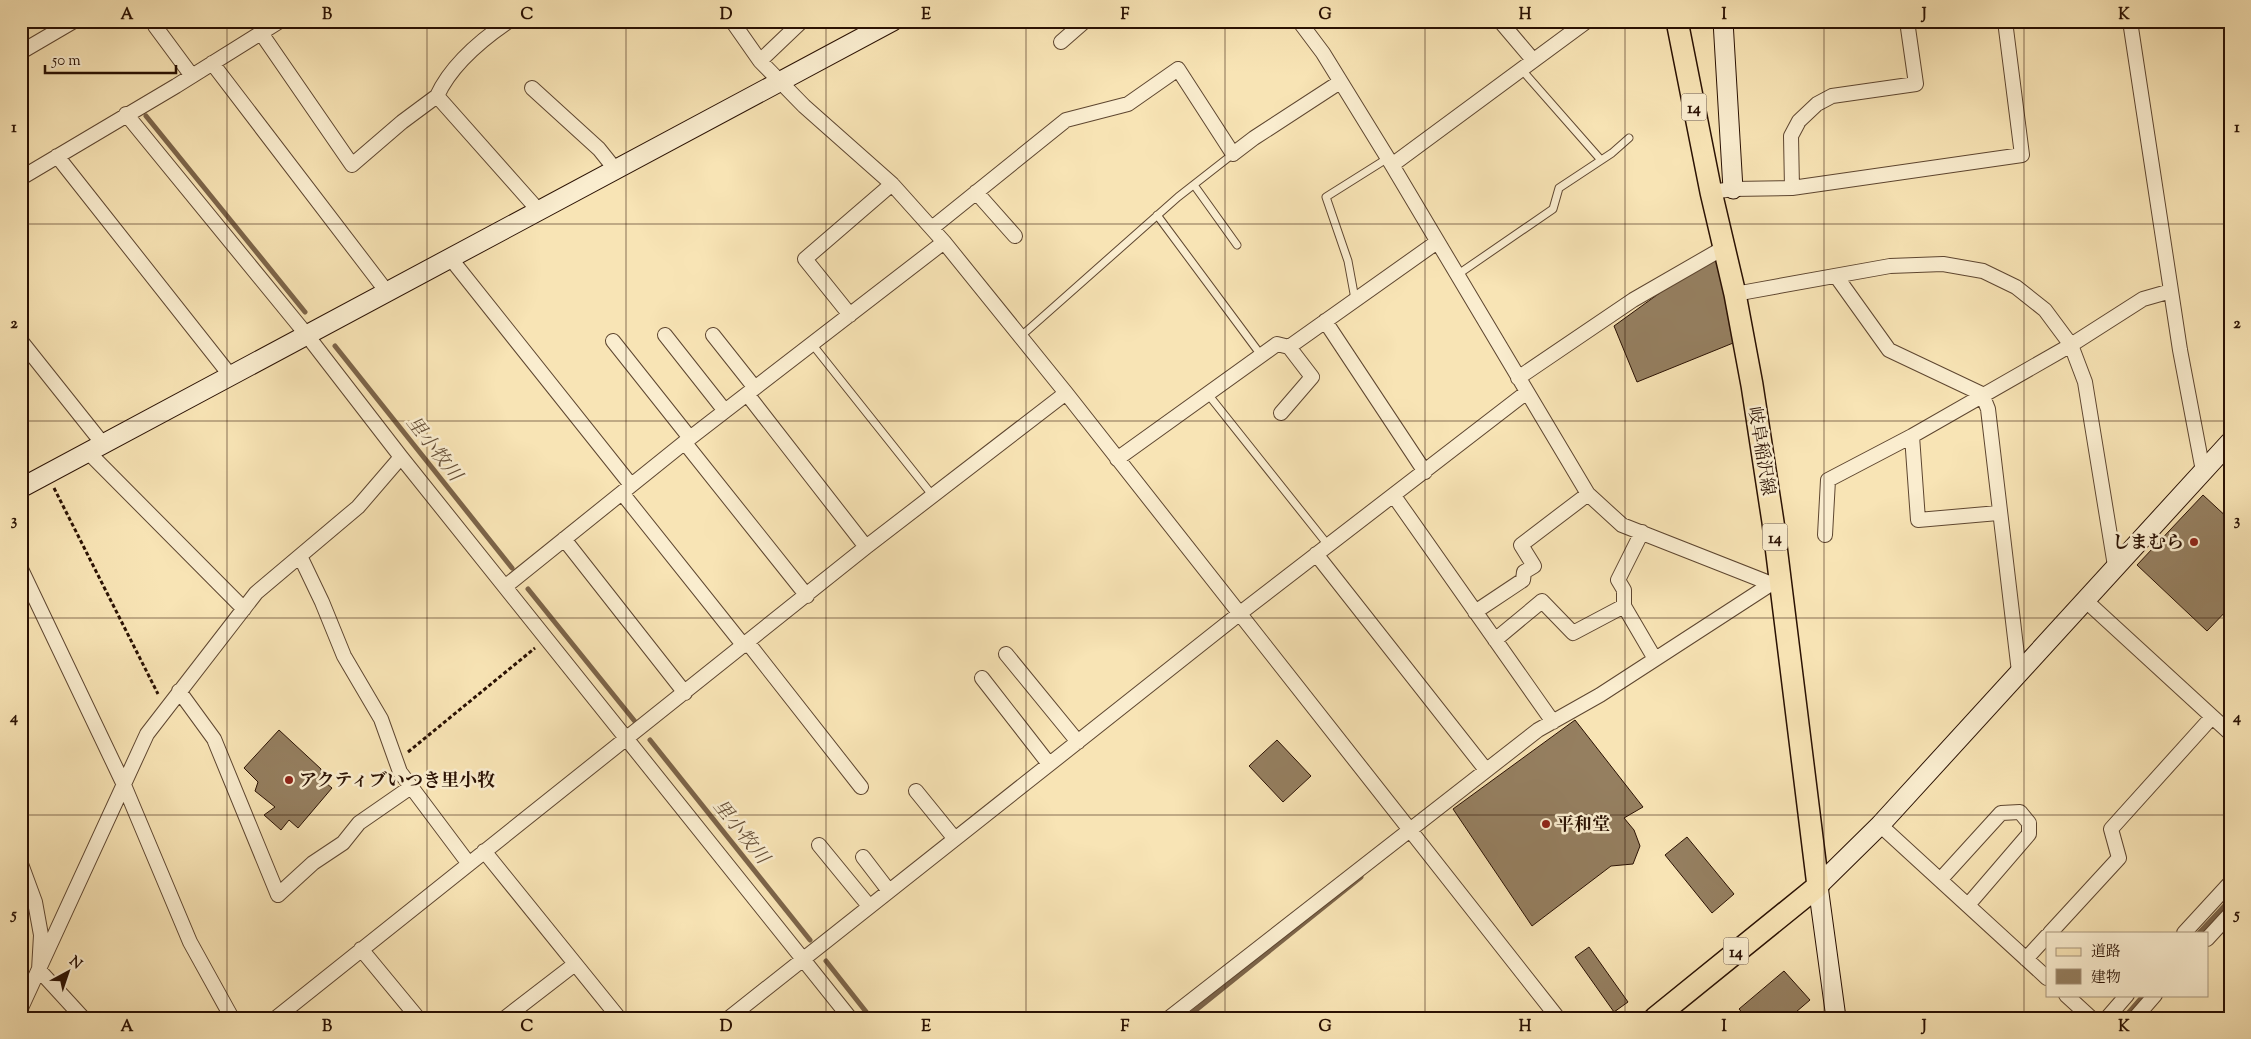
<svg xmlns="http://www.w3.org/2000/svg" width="2251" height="1039" viewBox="0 0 2251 1039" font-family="'Sorts Mill Goudy','Noto Serif JP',serif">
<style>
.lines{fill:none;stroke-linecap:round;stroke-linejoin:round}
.stream{stroke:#7c6449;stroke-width:5}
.building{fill:#957f60;stroke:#2a1103}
.lane-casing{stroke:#5e4630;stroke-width:9}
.street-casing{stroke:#5e4630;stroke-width:16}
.secondary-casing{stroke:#2a1103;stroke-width:21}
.primary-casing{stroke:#2a1103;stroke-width:24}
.path{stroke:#2a1103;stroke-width:3;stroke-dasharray:4 2.5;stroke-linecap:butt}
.lane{stroke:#faedcf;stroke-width:7}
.street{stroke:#faedcf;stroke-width:14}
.secondary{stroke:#faedcf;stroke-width:19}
.primary{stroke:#f8e4b5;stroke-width:21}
.grid{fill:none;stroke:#2a1103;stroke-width:1;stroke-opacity:0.55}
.poi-dot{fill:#8f2418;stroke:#faedcf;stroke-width:2}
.labels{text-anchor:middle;stroke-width:5;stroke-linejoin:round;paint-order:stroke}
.shield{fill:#faedcf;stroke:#685340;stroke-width:1}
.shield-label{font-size:16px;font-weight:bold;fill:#2a1103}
.street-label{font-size:18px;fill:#2a1103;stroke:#faedcf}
.poi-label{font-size:18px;font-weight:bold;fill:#2a1103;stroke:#faedcf;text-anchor:start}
.water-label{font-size:19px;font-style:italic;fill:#675038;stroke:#faedcf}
.neatline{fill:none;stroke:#2a1103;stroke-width:2}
.grid-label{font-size:16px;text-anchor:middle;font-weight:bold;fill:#2a1103}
</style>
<rect width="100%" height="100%" fill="#f8e4b5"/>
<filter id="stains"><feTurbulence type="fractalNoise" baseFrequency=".004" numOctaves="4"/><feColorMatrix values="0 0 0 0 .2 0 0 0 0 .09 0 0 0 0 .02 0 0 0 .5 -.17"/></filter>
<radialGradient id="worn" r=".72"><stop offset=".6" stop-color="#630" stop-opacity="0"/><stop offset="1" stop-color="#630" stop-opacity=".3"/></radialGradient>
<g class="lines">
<path class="stream" d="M146,116L305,312
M335,346L512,568
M528,589L637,724
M650,740L810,940
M2199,933L2230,900
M826,961L871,1018
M1186,1018L1361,877
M2124,1018L2144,995"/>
</g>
<path class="building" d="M1715,253L1743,339L1637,382L1614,326Z
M2203,495L2230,520V607L2207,631L2137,565Z
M1575,720L1643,807L1624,818L1634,830L1640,846L1633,864L1611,866L1532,926L1453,809Z
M279,730L321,769V779L332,788L298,828L289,820L281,830L264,815L275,807L255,791L258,782L244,768Z
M1277,740L1311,776L1283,802L1249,766Z
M1687,837L1734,894L1712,913L1665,855Z
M1589,947L1628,1002L1614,1012L1575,957Z
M1784,971L1810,1000L1789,1018H1747L1739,1009Z"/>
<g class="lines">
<defs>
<path id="lane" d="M1521,69L1601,160
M1194,185L1237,245
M1157,215L1261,355
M1457,275L1553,209L1559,188L1612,153L1629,138
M1355,299L1348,261L1326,197L1388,158
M1020,337L1178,197L1233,154
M812,344L933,496
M1207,393L1328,545"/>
<path id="street" d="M732,21L760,61L804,106L892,184L944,242L1066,393L1558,1018
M1299,21L1323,53L1392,165L1588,494L1622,525L1782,588
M1500,21L1533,60
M2130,21L2180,350L2203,471
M155,26L192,76
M261,33L352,165L402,122L437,96L539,211
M1061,42L1085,21
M21,52L74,21
M760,61L802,21
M212,63L387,292
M532,88L599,149L615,169
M437,96C451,65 481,40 509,21
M126,114L306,334L401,457L850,1018
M57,156L230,375
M1392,165L1587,21
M21,178L176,86L280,21
M1792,188L1791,136L1799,121L1817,104L1832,96L1916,84L1907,21
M976,192L1015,236
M1711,192L1733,189L1792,188L2022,155L2005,21
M932,228L1066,120L1128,104L1178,69L1233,154L1254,138L1340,82
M451,259L631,485
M1836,276L1889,350L1982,394L1988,409L2019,672
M1735,294L1890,266L1943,264L1983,271L2016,287L2045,310L2071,345L2085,382L2115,566
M850,315L805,259L892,184
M1325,321L1425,472
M665,335L725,411
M713,335L755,388
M21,341L103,444
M613,341L690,438
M1518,378L1633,300L1725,247
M747,394L866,547
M1281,413L1312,377L1289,347
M1912,436L1918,520L1998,513
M685,443L807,596
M88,452L244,609
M1117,459L1277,344L1289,347L1437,242
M622,493L744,646
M1394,496L1553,722
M1642,532L1618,580L1624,590V606L1655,659
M1825,535L1828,480L1912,436L2071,345L2143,299L2171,291
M564,539L685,693
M1316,554L1486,770
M300,556L322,602L344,656L381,719L400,772L469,864
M21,569L124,785L190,942L232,1018
M506,586L690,438L944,242
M2085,600L2230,733
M1475,612L1523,580L1524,572L1534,566L1521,545L1588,494
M1495,640L1542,601L1573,633L1624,606
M748,643L861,787
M1006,654L1078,742
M982,678L1049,764
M179,691L214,739L278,895L313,863L343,843L359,823L411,787
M916,791L955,839
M1880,825L2047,978
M819,845L869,906
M484,851L619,1018
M863,857L889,891
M21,864L35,902L41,935L39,970L83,1018
M1940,880L2001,813L2020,812L2029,823V834L1968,905
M2050,933L2119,858L2111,829L2212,717
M2184,933L2230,883
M2207,939L2230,914
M361,949L418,1018
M2026,959L2047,936
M2066,995L2091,1018
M21,1008L147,734L256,593L358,507L401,457
M276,1018L866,547L1066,393
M505,1018L575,964
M729,1018L1239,614L1527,392
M1169,1018L1538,730L1600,695L1771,584
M2107,1018L2127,995
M2135,1018L2155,995"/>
<path id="secondary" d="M1723,21L1733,189
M21,488L893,21
M1836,1018L1818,886L1880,825L2230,442"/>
<path id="primary" d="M1655,1018L1818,886L1773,522L1752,385L1735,294L1711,192L1677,21"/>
</defs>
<use href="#lane" class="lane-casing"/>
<use href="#street" class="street-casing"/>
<use href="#secondary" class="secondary-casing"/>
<use href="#primary" class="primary-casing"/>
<path class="path" d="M54,488L158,694
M408,752L535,648"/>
<use href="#lane" class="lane"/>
<use href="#street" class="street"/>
<use href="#secondary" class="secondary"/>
<use href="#primary" class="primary"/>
</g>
<path class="grid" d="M227,21V1018M427,21V1018M626,21V1018M826,21V1018M1026,21V1018M1225,21V1018M1425,21V1018M1625,21V1018M1824,21V1018M2024,21V1018M21,224H2230M21,421H2230M21,618H2230M21,815H2230"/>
<g class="poi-dot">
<circle cx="2194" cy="542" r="5"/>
<circle cx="289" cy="780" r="5"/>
<circle cx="1546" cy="824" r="5"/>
</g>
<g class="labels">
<g class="shield">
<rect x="1681.5" y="93.5" width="25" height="27" rx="4"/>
<rect x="1762.5" y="523.5" width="25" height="27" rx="4"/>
<rect x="1723.5" y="937.5" width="25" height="27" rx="4"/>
</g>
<g class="shield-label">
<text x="1694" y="113">14</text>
<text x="1775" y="543">14</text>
<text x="1736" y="957">14</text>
</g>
<g class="street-label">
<text transform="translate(1762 451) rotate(81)" y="6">岐阜稲沢線</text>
</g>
<g class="poi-label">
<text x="2184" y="548" text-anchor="end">しまむら</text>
<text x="299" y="786">アクティブいつき里小牧</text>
<text x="1556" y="830">平和堂</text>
</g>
<g class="water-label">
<text transform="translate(435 448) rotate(52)" y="7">里小牧川</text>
<text transform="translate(742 831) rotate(51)" y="7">里小牧川</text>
</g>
</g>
<rect width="2251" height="1039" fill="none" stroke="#f8e4b5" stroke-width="55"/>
<rect x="2046" y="932" width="162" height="65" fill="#faedcf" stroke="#a7957d"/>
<rect x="2056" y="948" width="25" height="8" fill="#f8e4b5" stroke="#a7957d"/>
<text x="2091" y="956" font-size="15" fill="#2a1103">道路</text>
<rect x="2056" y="969" width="25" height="15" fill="#957f60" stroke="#a7957d"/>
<text x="2091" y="982" font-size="15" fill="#2a1103">建物</text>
<g transform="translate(68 972) rotate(40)" stroke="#faedcf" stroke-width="4" paint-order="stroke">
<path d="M0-4L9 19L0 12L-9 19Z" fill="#2a1103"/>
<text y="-8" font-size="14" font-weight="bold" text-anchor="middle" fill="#2a1103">N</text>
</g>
<path d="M45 65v8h131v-8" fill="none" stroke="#2a1103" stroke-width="2.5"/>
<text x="52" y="65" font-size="15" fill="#2a1103" stroke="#faedcf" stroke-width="4" paint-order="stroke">50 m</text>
<rect x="28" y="28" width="2196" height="984" class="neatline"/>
<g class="grid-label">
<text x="127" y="19">A</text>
<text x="327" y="19">B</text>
<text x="527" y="19">C</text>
<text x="726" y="19">D</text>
<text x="926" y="19">E</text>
<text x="1125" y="19">F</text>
<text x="1325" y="19">G</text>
<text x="1525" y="19">H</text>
<text x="1724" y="19">I</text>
<text x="1924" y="19">J</text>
<text x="2124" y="19">K</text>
<text x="14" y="132">1</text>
<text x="2237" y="132">1</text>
<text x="14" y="328">2</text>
<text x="2237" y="328">2</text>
<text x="14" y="525">3</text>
<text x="2237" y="525">3</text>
<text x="14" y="722">4</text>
<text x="2237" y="722">4</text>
<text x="14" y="919">5</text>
<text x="2237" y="919">5</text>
<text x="127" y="1031">A</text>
<text x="327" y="1031">B</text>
<text x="527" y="1031">C</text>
<text x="726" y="1031">D</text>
<text x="926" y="1031">E</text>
<text x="1125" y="1031">F</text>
<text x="1325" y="1031">G</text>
<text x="1525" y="1031">H</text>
<text x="1724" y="1031">I</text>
<text x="1924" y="1031">J</text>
<text x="2124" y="1031">K</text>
</g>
<rect width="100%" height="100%" filter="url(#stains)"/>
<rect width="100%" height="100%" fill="url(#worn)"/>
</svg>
